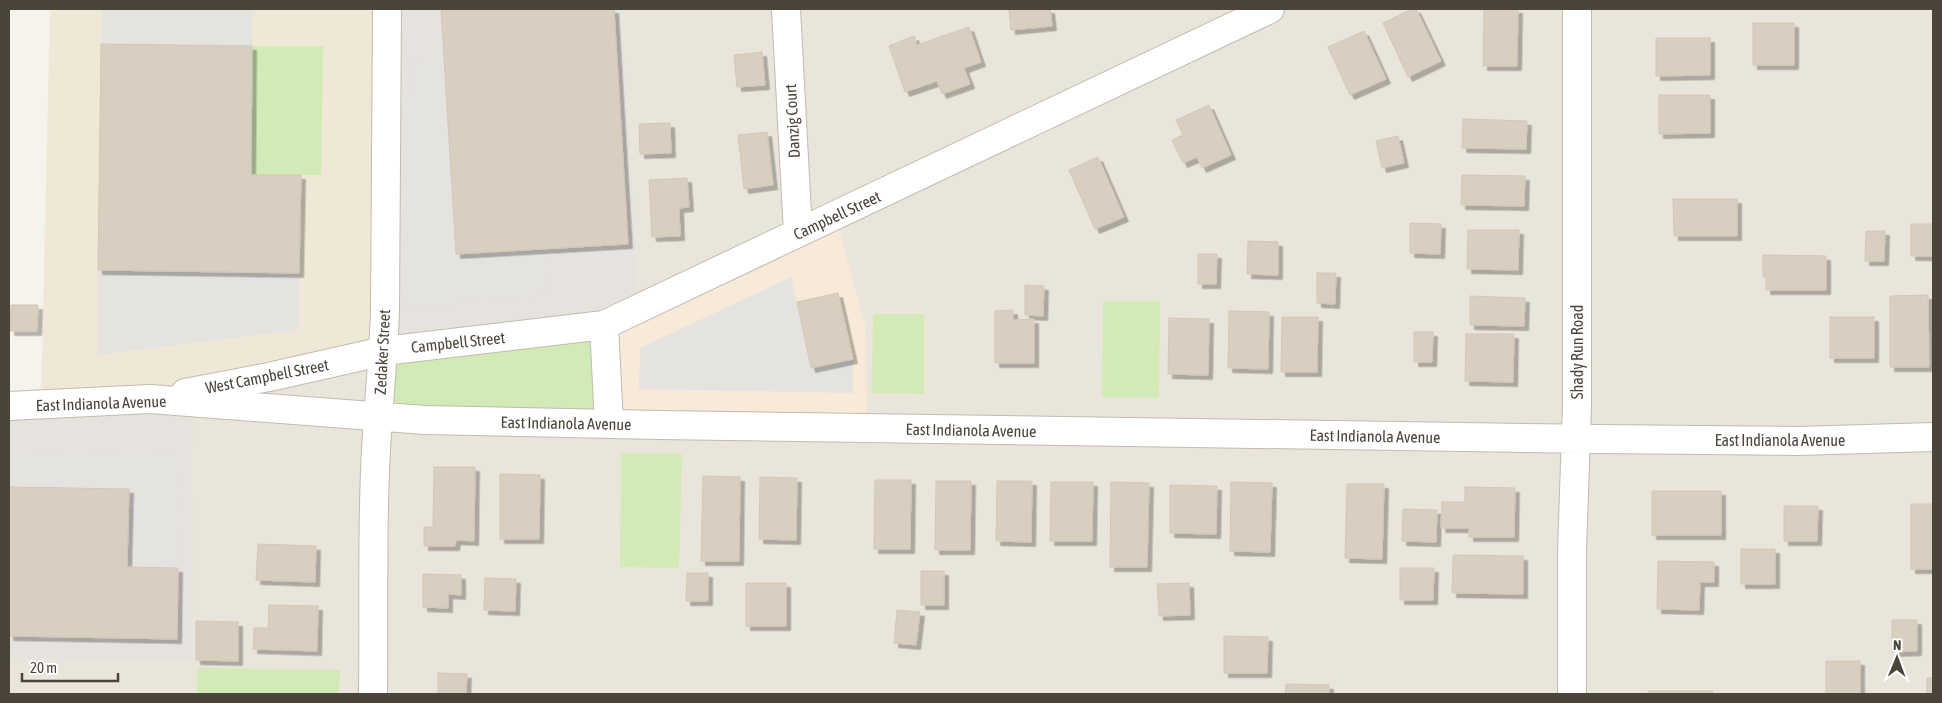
<svg xmlns="http://www.w3.org/2000/svg" width="1942" height="703" viewBox="0 0 1942 703" font-family="'Asap Condensed',sans-serif">
<style>
.residential{fill:#eae5da}
.commercial{fill:#f7ead8}
.industrial{fill:#e6e2dd}
.education{fill:#efe8d6}
.green{fill:#d2eab5}
.parking{fill:#e5e3e0}
.building{fill:#d8cfc1;stroke:#d3c7b4;filter:url(#shadow)}
.lines{fill:none;stroke-linecap:round;stroke-linejoin:round}
.minor-casing{stroke:#c2bbae;stroke-width:30}
.minor{stroke:#fff;stroke-width:28}
.labels{text-anchor:middle;stroke-width:5;stroke-linejoin:round;paint-order:stroke}
.street-label{font-size:16px;fill:#4b4439;stroke:#fff}
</style>
<defs>
<filter id="shadow"><feDropShadow dx="4.5" dy="4.5" stdDeviation="0" flood-color="#0004"/></filter>
</defs>
<rect width="100%" height="100%" fill="#f6f3ec"/>
<path class="residential" d="M622,9H1933V694H9V658L191,661L193,403L640,308Z"/>
<path class="commercial" d="M835,216L865,324L867,428L609,424L604,325Z"/>
<path class="industrial" d="M387,9H622L640,308L384,351Z
M193,403L192,661L9,658V406Z"/>
<path class="education" d="M50,9H387L384,351L269,377L41,405Z"/>
<path class="green" d="M252,46H323L321,175H251Z
M1103,301H1160L1159,398L1102,397Z
M873,314H924V394L872,393Z
M604,325L609,424L378,417L383,359Z
M621,453L682,454L679,568L620,567Z
M197,668L340,670L339,694H197Z"/>
<path class="parking" d="M102,9H253L252,46L101,44Z
M444,56L456,254L546,248L548,294L405,309L409,57Z
M98,270L299,273V330L98,355Z
M791,277L811,368L853,359V393L639,389L640,348Z
M9,451L180,454L178,568L127,567L129,489L9,487Z"/>
<path class="building" d="M441,9H614L628,244L456,254Z
M1009,9H1050L1052,26L1011,30Z
M1412,9H1416L1441,61L1408,77L1383,23Z
M1484,9H1518L1517,66H1483Z
M1753,23H1794V65H1753Z
M969,27L981,62L964,68L970,84L942,94L937,81L905,92L889,46L914,36L917,45Z
M1364,31L1386,79L1350,95L1328,47Z
M1656,38H1710V75L1656,76Z
M101,44L252,46L251,175H301L299,273L98,270Z
M762,52L765,85L737,87L734,55Z
M1659,95H1710V133L1659,134Z
M1209,105L1231,155L1202,168L1197,157L1183,163L1172,140L1183,135L1176,120Z
M1463,119L1527,121L1526,149L1462,148Z
M670,123L671,153L640,154L639,124Z
M767,132L773,185L744,189L738,135Z
M1398,136L1404,163L1382,168L1376,141Z
M1098,157L1124,217L1095,229L1069,170Z
M1462,175L1525,176L1524,206L1461,205Z
M687,178L689,207L679,208L680,236L652,237L649,180Z
M1673,199H1737V236H1674Z
M1410,223L1441,224L1440,254L1410,253Z
M1911,224H1933V256H1911Z
M1468,230H1519L1518,270L1467,269Z
M1866,231H1885L1884,261H1865Z
M1248,241L1278,242V275L1247,274Z
M1198,254H1217L1216,284H1198Z
M1763,255L1826,256V290H1766V277H1763Z
M1317,273H1336L1335,304L1317,303Z
M1025,285L1044,286L1043,316L1025,315Z
M838,293L853,359L811,368L797,302Z
M1928,295L1929,367H1890V296Z
M1470,296L1525,298L1524,326L1470,325Z
M11,305H38L37,331H10Z
M1013,310V320L1034,319V363H995V311Z
M1229,311L1269,312L1268,369L1228,368Z
M1282,317H1318L1317,372H1281Z
M1830,317H1874V358H1830Z
M1169,318L1209,319L1208,375L1168,374Z
M1414,332H1433L1432,362H1414Z
M1466,334H1514L1513,382L1465,381Z
M434,467H475L474,541L456,540L455,546H424V527H433Z
M500,474L540,475L539,539H500Z
M703,476L740,477L739,561H701Z
M760,477L797,478L796,540L759,539Z
M875,480H911L910,549H874Z
M936,481H971L970,550H935Z
M997,481H1032L1031,542L996,541Z
M1051,482H1093L1092,541H1050Z
M1111,482L1149,483L1147,567H1110Z
M1231,482L1272,483L1270,552L1230,551Z
M1347,484H1384L1382,559L1345,558Z
M1170,485L1217,486L1216,534L1170,533Z
M9,487L129,489L127,567L178,568L177,639L9,636Z
M1465,487L1515,488L1514,537H1469V528H1441L1442,502H1465Z
M1652,491H1721V535H1652Z
M1911,504H1933V569H1911Z
M1784,506H1818L1817,541H1784Z
M1403,509L1437,510L1436,542L1402,541Z
M258,544L316,546L315,582L256,580Z
M1741,549H1775V584H1741Z
M1453,555L1523,556V594L1452,593Z
M1658,561L1714,562V582H1700L1699,610L1657,609Z
M1400,568H1434L1433,600H1400Z
M921,571H944V605H921Z
M687,573H708V601H686Z
M423,574L461,575V595L448,594V608L423,607Z
M485,578L516,579L515,611L484,610Z
M746,583H786V626H746Z
M1189,583L1190,615L1159,616L1157,584Z
M269,605L318,606L317,651L253,649L254,628H268Z
M897,610L920,612L916,645L894,643Z
M1892,620H1917V651L1892,652Z
M196,621L238,622V661L196,660Z
M1224,636L1268,637L1267,673H1224Z
M1826,661H1860V694H1826Z
M438,673L467,674L466,694H438Z
M1927,678H1933V694H1927Z
M1286,684L1329,685V694H1285Z
M1648,691H1713V694H1648Z"/>
<g class="lines">
<defs>
<path id="minor" d="M786,9L798,233
M604,325L609,424
M185,393L269,377L384,351L604,325L1270,9
M9,406L150,399L425,420L660,425L1598,439L1798,441L1933,437
M373,694C374,620 372,545 375,471C377,417 383,365 385,312L387,9
M1572,694V551L1577,405V9"/>
</defs>
<use href="#minor" class="minor-casing"/>
<use href="#minor" class="minor"/>
</g>
<g class="labels">
<g class="street-label">
<text transform="translate(792 121) rotate(-93)" y="6">Danzig Court</text>
<text transform="translate(837 215) rotate(-25)" y="6">Campbell Street</text>
<text transform="translate(458 342) rotate(-6)" y="6">Campbell Street</text>
<text transform="translate(382 352) rotate(-87)" y="6">Zedaker Street</text>
<text transform="translate(1577 352) rotate(-90)" y="6">Shady Run Road</text>
<text transform="translate(267 376) rotate(-11)" y="6">West Campbell Street</text>
<text transform="translate(101 403) rotate(-2)" y="6">East Indianola Avenue</text>
<text transform="translate(566 423) rotate(1)" y="6">East Indianola Avenue</text>
<text transform="translate(971 430) rotate(1)" y="6">East Indianola Avenue</text>
<text transform="translate(1375 436) rotate(1)" y="6">East Indianola Avenue</text>
<text x="1780" y="446">East Indianola Avenue</text>
</g>
</g>
<rect width="1942" height="703" fill="none" stroke="#4b4439" stroke-width="20"/>
<g transform="translate(1897 658) rotate(1)" stroke="#ffffff" stroke-width="4" paint-order="stroke">
<path d="M0-4L9 19L0 12L-9 19Z" fill="#4b4439"/>
<text y="-8" font-size="14" font-weight="bold" text-anchor="middle" fill="#4b4439">N</text>
</g>
<path d="M22 673v8h96v-8" fill="none" stroke="#4b4439" stroke-width="2.5"/>
<text x="30" y="673" font-size="15" fill="#4b4439" stroke="#ffffff" stroke-width="4" paint-order="stroke">20 m</text>
</svg>
